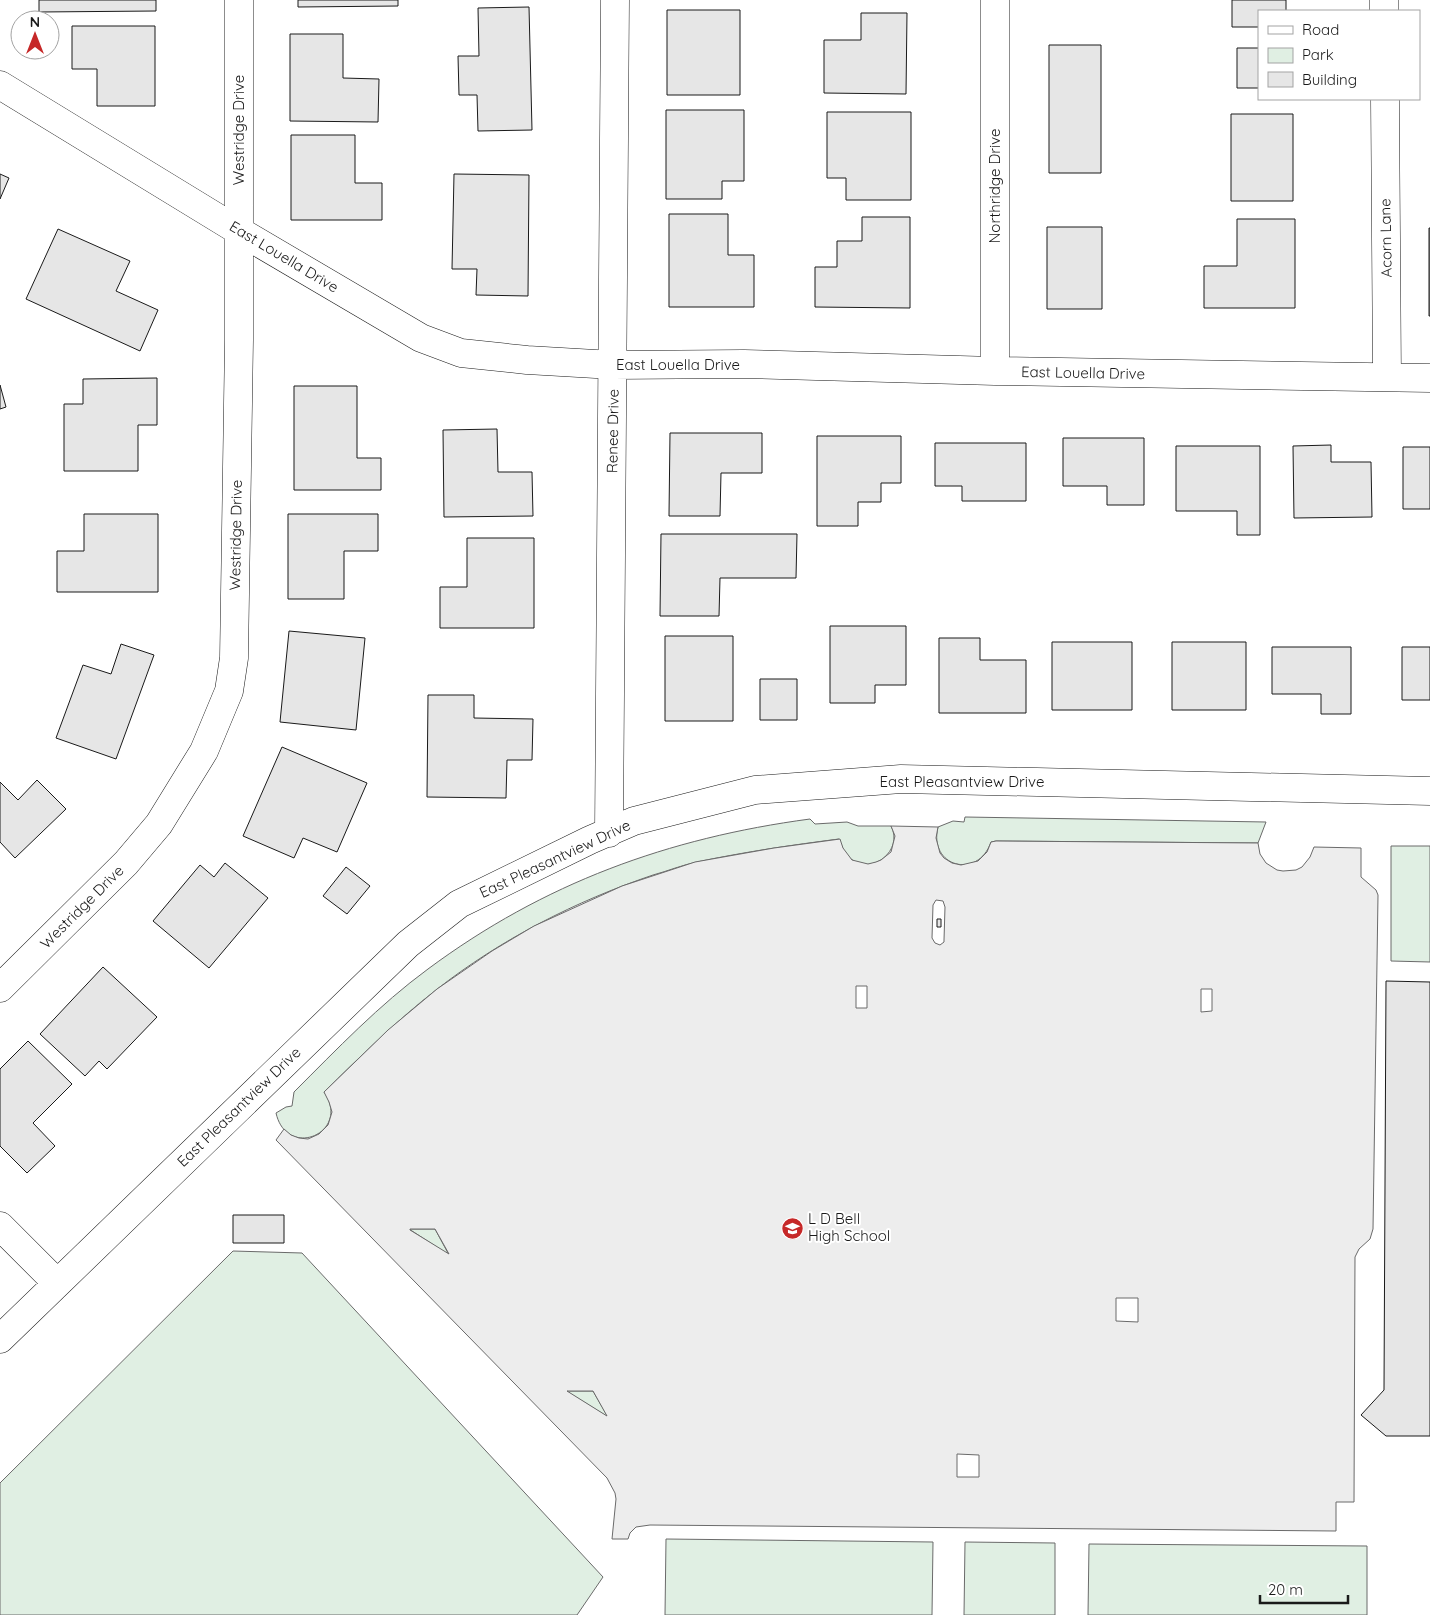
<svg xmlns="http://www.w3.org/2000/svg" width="1430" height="1615" viewBox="0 0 1430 1615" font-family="Quicksand,sans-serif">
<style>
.green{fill:#e0efe3;stroke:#6a6a6a}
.parking{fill:#ededed;stroke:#6a6a6a;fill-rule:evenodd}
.building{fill:#e6e6e6;stroke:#1a1a1a}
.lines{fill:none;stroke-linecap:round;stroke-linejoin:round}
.minor-casing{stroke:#1a1a1a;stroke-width:29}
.minor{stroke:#fff;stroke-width:28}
.labels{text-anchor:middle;stroke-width:4;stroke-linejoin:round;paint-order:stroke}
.street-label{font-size:15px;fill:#1a1a1a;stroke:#fff}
.poi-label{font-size:15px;fill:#1a1a1a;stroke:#fff;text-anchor:start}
</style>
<rect width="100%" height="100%" fill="#fff"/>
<path class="green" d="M965,817L1266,822L1258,843L996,841L991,842C978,880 928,867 938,827L953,821L964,822Z
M810,819L815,824L847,822L858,826H891C904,850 872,876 851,859C844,854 842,846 839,839C792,845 744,852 697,862C682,865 668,871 653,875C576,901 501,939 436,990C396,1021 360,1057 324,1092C352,1132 287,1161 276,1113L286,1107L292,1106L294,1092C337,1049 379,1005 428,969C544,883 668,838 810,819Z
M1391,846H1430V962L1391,961Z
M409,1229H435L449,1255Z
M233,1251L302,1253L603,1577L577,1615H0V1483Z
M566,1391H593L608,1417Z
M666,1539L933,1542L932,1615H665Z
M965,1542L1055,1543V1615H964Z
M1089,1544L1367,1546V1615H1088Z"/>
<path class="parking" d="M891,826L938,827L936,838L940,853L944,858L952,863L961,865L978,861L987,852L991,842L996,841L1258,843L1260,854L1266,863L1277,870L1283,871L1296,870L1302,867L1310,857L1314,847L1361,848V877L1376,890L1378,895L1373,1229L1370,1239L1359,1249L1355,1257L1354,1502H1336V1531L650,1525L636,1527L630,1533L628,1539H612L616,1499L615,1493L607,1478L276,1140L284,1129L291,1135L299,1138L308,1139L319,1134L328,1125L332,1112L329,1102L324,1092L355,1062L388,1030L437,989L492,951L534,926L622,886L695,862L774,848L840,839L843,848L852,860L868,864L876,862L881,860L891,852L895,836ZM936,900L943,901L945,907L944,940V942L940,945L935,943L932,938L933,905ZM856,986H867V1008H856ZM1212,989V1011L1201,1012V989ZM410,1229H435L449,1254L410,1230ZM1116,1298H1138V1322L1116,1321ZM567,1391H593L607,1416ZM957,1454L979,1455V1477H957Z"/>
<path class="building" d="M39,0H156V11L39,12Z
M298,0H398V6L298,7Z
M1232,0H1286V11H1259V27H1232Z
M529,7L532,130L478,131L477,95H459L458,56H479L478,8Z
M667,10H740V95H667Z
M861,13H907L906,94L824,93V40H861Z
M72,26H155V106H97V69H72Z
M290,34H343V78L379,79L378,122L290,121Z
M1049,45H1101V173H1049Z
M1237,48H1259V88H1237Z
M666,110H744V181H722V199H666Z
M827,112H911V200H846V178H827Z
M1231,114H1293V201H1231Z
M291,135H355V183H382V220H291Z
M0,174L9,178L0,199Z
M454,174L529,175L528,296L476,295L477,269H452Z
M669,214H728V255H754V307H669Z
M862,217H910V308L815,307V267H837V241H862Z
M1237,219H1295V308H1204V266H1237Z
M1047,227H1102V309H1047Z
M1429,228H1430V316H1429Z
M58,229L130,261L116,291L158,310L140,351L26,299Z
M157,378V425H138V471H64V404H83V379Z
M0,385L6,407L0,409Z
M294,386H357V458H381V490H294Z
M497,429L498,472H532L533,516L444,517L443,430Z
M670,433H762V473H721L720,516H669Z
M817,436H901V483H881V502H858V526H817Z
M1063,438H1144V505H1107V486H1063Z
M935,443H1026V501H962V486H935Z
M1331,445V462H1371L1372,517L1294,518L1293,446Z
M1176,446H1260V535H1237V511H1176Z
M1403,447H1430V509H1403Z
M84,514H158V592H57V551H84Z
M288,514H378V551H344V599H288Z
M661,534H797L796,578H720L719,616H660Z
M467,538H534V628H440V587H467Z
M830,626H906V685H875V703H830Z
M289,631L365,638L356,730L280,722Z
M665,636H733V721H665Z
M939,638H980V660H1026V713H939Z
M1052,642H1132V710H1052Z
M1172,642H1246V710H1172Z
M121,644L154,655L116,759L56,738L83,665L111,674Z
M1272,647H1351V714H1321V694H1272Z
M1402,647H1430V700H1402Z
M760,679H797V720H760Z
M428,695H474V718L533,719L532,760H507L506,798L427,797Z
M282,747L367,783L337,852L303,838L294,858L243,836Z
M37,780L66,809L15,858L0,842V782L18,800Z
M225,863L268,898L209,968L153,921L200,865L214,877Z
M346,867L370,886L347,914L323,896Z
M937,919H941V927H937Z
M103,967L157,1017L107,1069L99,1061L85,1076L40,1034Z
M1386,981L1430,982V1436H1386L1361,1415L1384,1390Z
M28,1041L72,1084L33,1123L55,1146L27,1173L0,1146V1069Z
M233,1215H284V1243H233Z"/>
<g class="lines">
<defs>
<path id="minor" d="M995,0V371
M1384,0V11
M0,85L239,231L421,338L461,353L527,360L613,365L744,364L995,371L1430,378
M1385,99L1387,377
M609,833L615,0
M0,988L126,863L159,824L204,751L229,691L234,658L239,340V0
M0,1226L57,1283
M0,1339L408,944L459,904L590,840L634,821L755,790L901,779L1430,791"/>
</defs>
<use href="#minor" class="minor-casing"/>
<use href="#minor" class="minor"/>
</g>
<defs>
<symbol id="school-disc" viewBox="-11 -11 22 22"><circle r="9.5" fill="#c62828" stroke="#fff"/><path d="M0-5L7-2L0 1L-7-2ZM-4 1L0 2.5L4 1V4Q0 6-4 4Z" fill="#fff"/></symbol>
</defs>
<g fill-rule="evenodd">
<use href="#school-disc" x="780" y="1216" width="25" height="25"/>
</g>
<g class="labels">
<g class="street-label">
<text transform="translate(239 130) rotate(-90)" y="5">Westridge Drive</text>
<text transform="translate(995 186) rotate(-90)" y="5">Northridge Drive</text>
<text transform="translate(1386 238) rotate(-91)" y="5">Acorn Lane</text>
<text transform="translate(284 257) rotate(31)" y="5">East Louella Drive</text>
<text x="678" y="370">East Louella Drive</text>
<text transform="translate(1083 373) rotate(1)" y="5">East Louella Drive</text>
<text transform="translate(613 431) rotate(-89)" y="5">Renee Drive</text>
<text transform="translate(236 535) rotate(-89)" y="5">Westridge Drive</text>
<text x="962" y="787">East Pleasantview Drive</text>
<text transform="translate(555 859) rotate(-25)" y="5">East Pleasantview Drive</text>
<text transform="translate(82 907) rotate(-45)" y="5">Westridge Drive</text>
<text transform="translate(239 1107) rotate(-44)" y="5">East Pleasantview Drive</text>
</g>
<g class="poi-label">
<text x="808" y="1224">L D Bell<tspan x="808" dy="17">High School</tspan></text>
</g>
</g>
<rect x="1258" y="10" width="162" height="90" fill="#ffffff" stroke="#a3a3a3"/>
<rect x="1268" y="26" width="25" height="8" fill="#ffffff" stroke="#a3a3a3"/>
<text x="1302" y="35" font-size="15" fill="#1a1a1a">Road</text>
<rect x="1268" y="48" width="25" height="15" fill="#e0efe3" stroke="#a3a3a3"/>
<text x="1302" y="60" font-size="15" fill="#1a1a1a">Park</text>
<rect x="1268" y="72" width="25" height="15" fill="#e6e6e6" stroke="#a3a3a3"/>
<text x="1302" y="85" font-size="15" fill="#1a1a1a">Building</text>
<g transform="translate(35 35)"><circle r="24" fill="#ffffff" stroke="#a3a3a3"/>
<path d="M0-4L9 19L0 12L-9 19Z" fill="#c62828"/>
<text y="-8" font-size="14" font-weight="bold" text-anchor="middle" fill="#1a1a1a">N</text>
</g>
<path d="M1260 1595v8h88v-8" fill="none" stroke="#1a1a1a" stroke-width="2.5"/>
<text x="1268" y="1595" font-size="15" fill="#1a1a1a" stroke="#ffffff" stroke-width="4" paint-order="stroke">20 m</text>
</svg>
